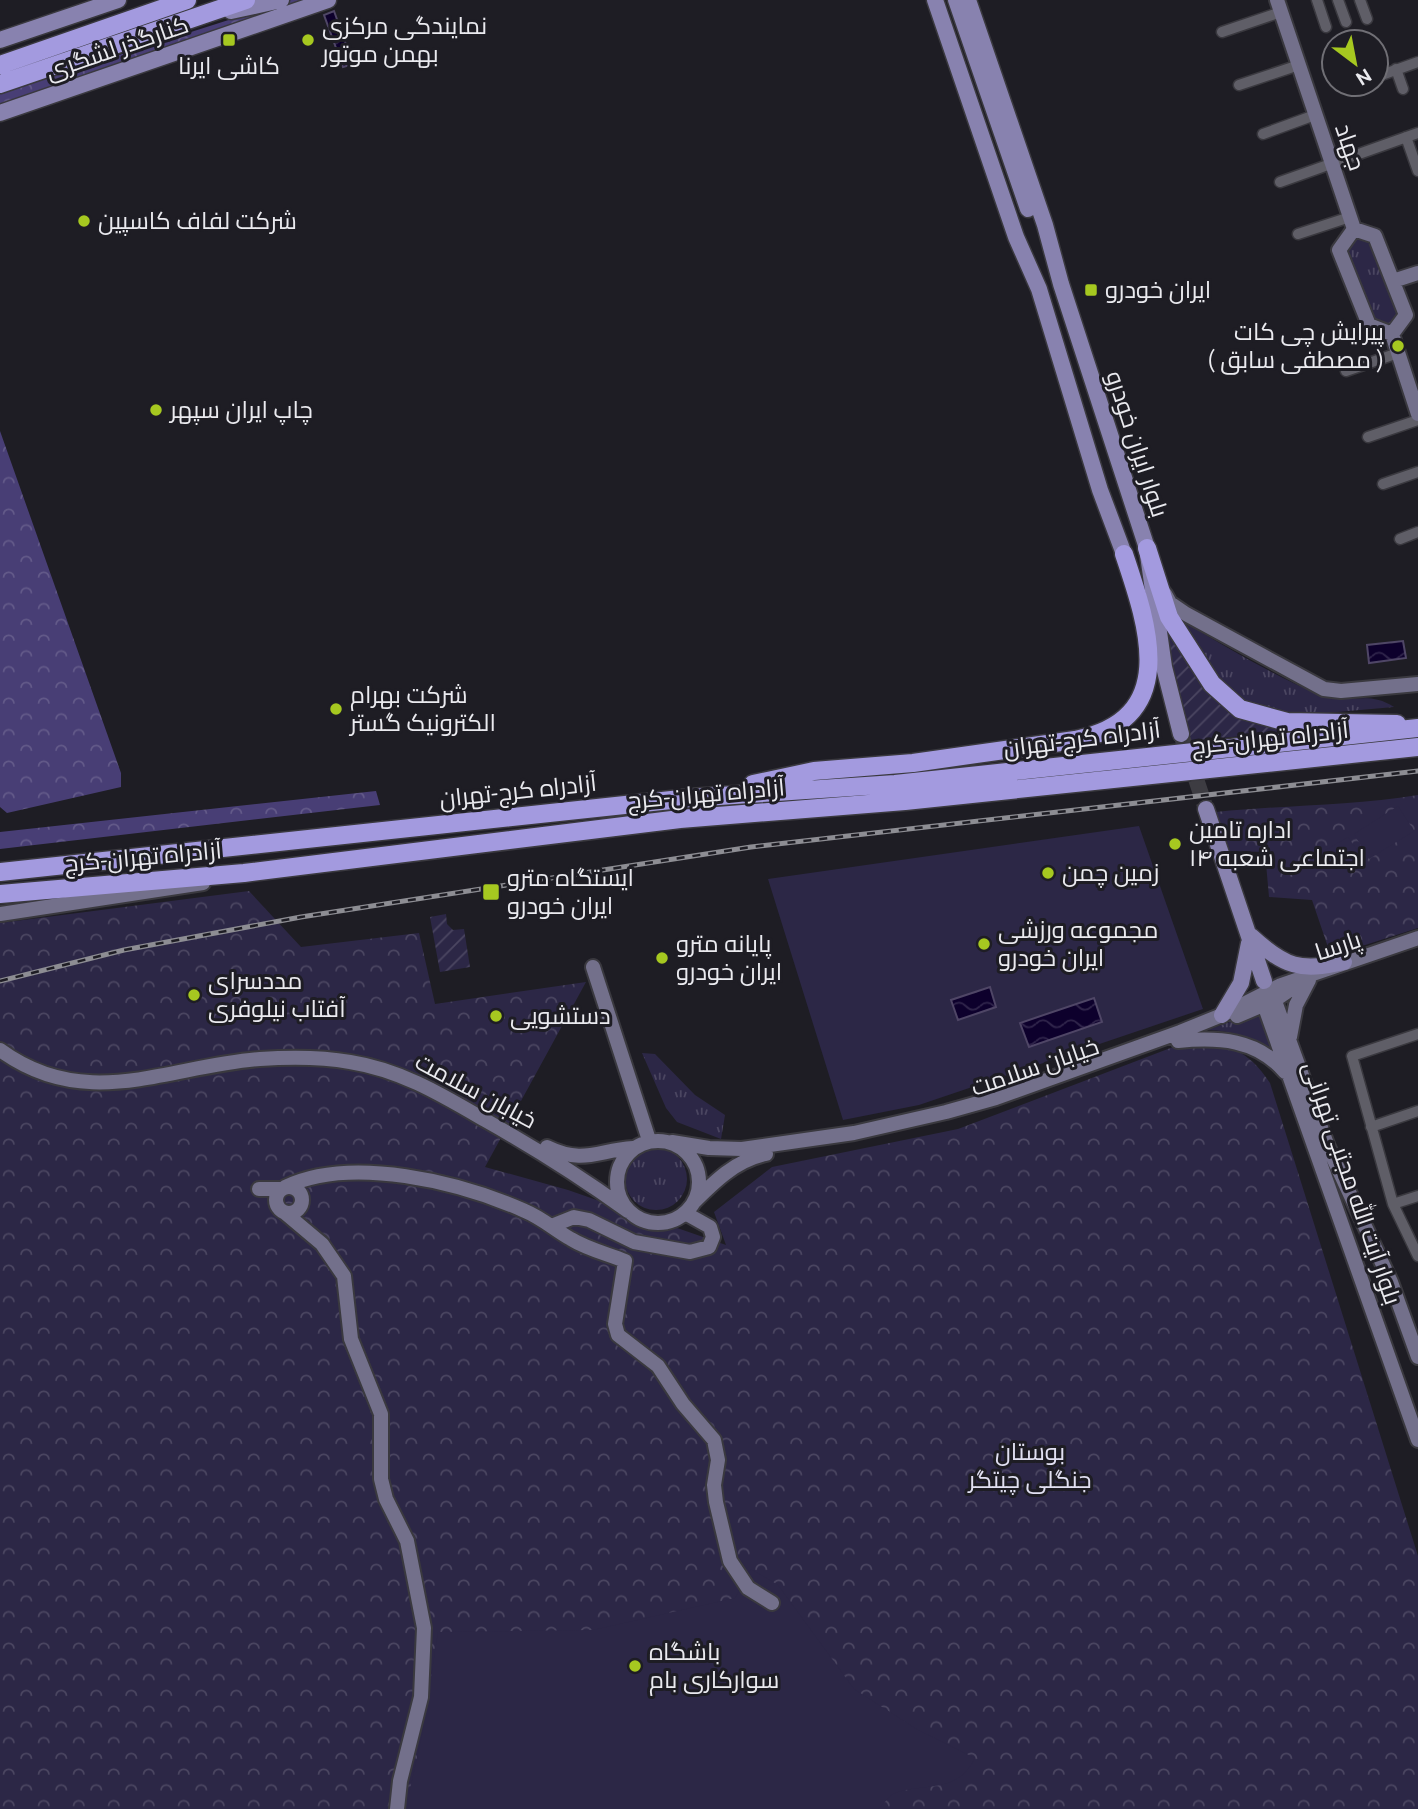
<svg xmlns="http://www.w3.org/2000/svg" width="1418" height="1809" viewBox="0 0 1418 1809" font-family="Ubuntu,Cairo,sans-serif">
<style>
.grass{fill:url(#grass-tufts)}
.forest{fill:url(#forest-crowns)}
.park{fill:url(#park-crowns)}
.garden{fill:url(#garden-furrows)}
.pitch{fill:#2c2746}
.water{fill:url(#water-waves);stroke:#4f4666;stroke-width:2}
.lines{fill:none;stroke-linecap:round;stroke-linejoin:round}
.primary-tunnel{stroke:#3d3c42;stroke-width:16;stroke-dasharray:16 8;stroke-linecap:butt}
.street-casing{stroke:#3a393f;stroke-width:13}
.secondary-casing{stroke:#3a393f;stroke-width:18}
.primary-casing{stroke:#3a393f;stroke-width:19}
.highway-casing{stroke:#3a393f;stroke-width:21}
.street{stroke:#5f5e67;stroke-width:10}
.secondary{stroke:#73708b;stroke-width:14}
.primary{stroke:#8882af;stroke-width:16}
.highway{stroke:#a39adf;stroke-width:18}
.rail-casing{stroke:#8d8d93;stroke-width:5}
.rail{stroke:#1e1d24;stroke-width:2.5;stroke-dasharray:8;stroke-linecap:butt}
.poi-dot{fill:#a6c820;stroke:#1e1d24;stroke-width:2.5}
.labels{text-anchor:middle;stroke-width:6;stroke-linejoin:round;paint-order:stroke}
.poi-label{font-size:24px;fill:#eaeaef;stroke:#1e1d24;text-anchor:start}
.street-label{font-size:24px;fill:#eaeaef;stroke:#1e1d24}
.park-label{font-size:24px;fill:#e1e0f2;stroke:#1e1d24}
</style>
<defs>
<pattern id="grass-tufts" width="24" height="20" patternUnits="userSpaceOnUse" patternTransform="scale(1.75)"><rect width="24" height="20" fill="#2c2746"/><path d="M3 7l-1-3M5 7V3M7 7l1-3M15 17l-1-3M17 17v-4M19 17l1-3" fill="none" stroke="#4b4661"/></pattern>
<pattern id="forest-crowns" width="20" height="18" patternUnits="userSpaceOnUse" patternTransform="scale(1.75)"><rect width="20" height="18" fill="#483e75"/><path d="M2 6a3 3 0 1 1 6 0M12 15a3 3 0 1 1 6 0" fill="none" stroke="#635a89"/></pattern>
<pattern id="park-crowns" width="20" height="18" patternUnits="userSpaceOnUse" patternTransform="scale(1.75)"><rect width="20" height="18" fill="#2c2746"/><path d="M2 6a3 3 0 1 1 6 0M12 15a3 3 0 1 1 6 0" fill="none" stroke="#4b4661"/></pattern>
<pattern id="garden-furrows" width="10" height="10" patternUnits="userSpaceOnUse" patternTransform="scale(1.75)"><rect width="10" height="10" fill="#2c2746"/><path d="M-1 1l2-2M0 10L10 0M9 11l2-2" fill="none" stroke="#4b4661"/></pattern>
<pattern id="water-waves" width="16" height="10" patternUnits="userSpaceOnUse" patternTransform="scale(1.75)"><rect width="16" height="10" fill="#0d002c"/><path d="M0 5q4-4 8 0t8 0" fill="none" stroke="#30254b"/></pattern>
</defs>
<rect width="100%" height="100%" fill="#1e1d24"/>
<path class="grass" d="M1358,236L1372,244L1399,313L1391,325L1374,319L1347,250Z
M1173,616C1221,643 1270,675 1321,695C1349,706 1367,689 1394,707L1280,717L1250,709L1220,678L1192,634Z
M1261,1011L1281,1062C1261,1039 1238,1031 1207,1030Z
M642,1053L655,1054L695,1095L725,1115L721,1139L677,1122L666,1108Z
M625 1179a31 31 0 1 1 62 0a31 31 0 1 1-62 0Z"/>
<path class="forest" d="M291,0H306L0,105V93Z
M0,431L121,773V787L7,813L0,807Z
M376,791L380,805L0,849V832Z"/>
<path class="park" d="M1418,795V928L1331,956L1312,900L1269,897L1265,852L1230,851L1216,812C1284,805 1351,806 1418,795Z
M249,891L301,947L419,933L435,1004L586,982L485,1167L568,1190L726,1245L714,1212L772,1167L958,1129L1181,1044C1225,1043 1245,1046 1270,1083L1418,1556V1809H0V923Z"/>
<path class="garden" d="M1166,621C1212,701 1210,720 1308,730L1189,741L1171,676Z
M446,914L447,924L453,930L464,929L470,967L440,972L430,917Z"/>
<path class="pitch" d="M1398,806L1414,831L1369,859L1354,834Z
M1139,826L1203,1009L919,1105L843,1120L768,879Z
M1348,837L1357,850L1327,868L1319,854Z
M751,1569L778,1585L854,1689L918,1730L975,1758C956,1796 924,1781 893,1794C888,1797 883,1805 878,1809H409V1794L422,1735L438,1632L593,1630L735,1598Z"/>
<path class="water" d="M334,11L353,64L343,67L324,15Z
M1403,641L1406,658L1369,663L1367,645Z
M990,987L996,1007L958,1020L951,1000Z
M1094,998L1102,1022L1029,1047L1020,1023Z"/>
<g class="lines">
<path class="primary-tunnel" d="M1181,734L1206,809"/>
<defs>
<path id="street" d="M1317,0L1326,27
M1338,0L1346,22
M1360,0L1367,19
M1222,32L1281,12
M1376,62L1381,75
M1396,69L1403,89
M1376,77L1418,62
M1239,85L1299,65
M1346,87L1355,84
M1263,134L1315,115
M1406,137L1418,171
M1280,182L1418,133
M1298,234L1350,217
M1346,371L1398,353
M1368,437L1418,420
M1383,484L1418,472
M1400,539L1418,532
M1418,1034L1352,1056L1393,1204L1418,1256
M1371,1127L1418,1111
M1393,1204L1418,1196"/>
<path id="secondary" d="M1277,0L1354,229
M1354,229L1375,236L1406,315L1392,334L1369,325L1339,250Z
M1393,281L1418,273
M1392,334L1418,414
M1165,594L1170,603L1186,614L1324,689L1341,691L1418,684
M0,914L203,883
M593,967L649,1140
M1272,993L1328,1147L1391,1282L1418,1357
M1261,996L1418,1440
M1237,1016L1275,1000L1297,985
M1290,1037L1296,1005L1309,980
M1178,1041C1218,1037 1257,1039 1285,1072
M0,1050C86,1113 168,1066 260,1059C289,1057 322,1057 350,1062C401,1070 442,1095 485,1120C535,1148 582,1178 628,1211
M617 1182a41 41 0 1 1 82 0a41 41 0 1 1-82 0Z
M672,1142L709,1148L742,1149L854,1133L946,1112L996,1098L1180,1032L1222,1015L1281,985L1418,938
M547,1147C584,1165 598,1150 633,1148
M276 1200a13 13 0 1 1 26 0a13 13 0 1 1-26 0Z
M285,1187C351,1155 460,1182 525,1211C542,1218 555,1230 571,1239C587,1249 608,1254 625,1261L615,1324L618,1335L658,1366L683,1404L714,1440L718,1460L714,1485L716,1502L730,1561L748,1588L772,1603
M259,1189H282
M693,1203C714,1182 736,1160 766,1154
M284,1212L322,1244L344,1276L351,1339L381,1414V1479L386,1499L407,1541L424,1628L421,1697L400,1781L397,1809
M554,1225L574,1217L589,1220L634,1242L690,1252L709,1247L713,1237L710,1227L685,1213"/>
<path id="primary" d="M935,0L1016,237L1039,289L1100,490L1124,554
M956,0L1028,209
M968,0L1045,225L1061,284L1147,548L1164,667L1181,734
M231,11L281,0
M0,40L118,0
M0,113L328,0
M1206,809L1264,981
M1251,936C1285,967 1300,972 1344,962
M1222,1015L1241,983L1249,943"/>
<path id="highway" d="M0,65L187,0
M0,84L246,0
M1147,548L1169,617L1212,684L1240,709L1287,722L1397,724
M753,784L814,771L913,763L1075,740C1180,719 1149,628 1124,554
M0,872L690,798L895,784L1418,728
M0,894L244,873L680,819L905,801L1418,747"/>
</defs>
<use href="#street" class="street-casing"/>
<use href="#secondary" class="secondary-casing"/>
<use href="#primary" class="primary-casing"/>
<use href="#highway" class="highway-casing"/>
<use href="#street" class="street"/>
<use href="#secondary" class="secondary"/>
<use href="#primary" class="primary"/>
<use href="#highway" class="highway"/>
<defs>
<path id="rail" d="M0,981L124,950L301,917L751,847L1418,771"/>
</defs>
<use href="#rail" class="rail-casing"/>
<use href="#rail" class="rail"/>
</g>
<g class="poi-dot">
<rect x="222" y="33" width="14" height="14" rx="3.5"/>
<circle cx="308" cy="40" r="7"/>
<circle cx="84" cy="221" r="7"/>
<rect x="1084" y="283" width="14" height="14" rx="3.5"/>
<circle cx="1398" cy="346" r="7"/>
<circle cx="156" cy="410" r="7"/>
<circle cx="336" cy="709" r="7"/>
<circle cx="1175" cy="844" r="7"/>
<circle cx="1048" cy="873" r="7"/>
<rect x="482" y="883" width="18" height="18" rx="3.5"/>
<circle cx="984" cy="944" r="7"/>
<circle cx="662" cy="958" r="7"/>
<circle cx="194" cy="995" r="7"/>
<circle cx="496" cy="1016" r="7"/>
<circle cx="635" cy="1666" r="7"/>
</g>
<g class="labels">
<g class="poi-label">
<text x="322" y="34">نمایندگی مرکزی<tspan x="322" dy="28">بهمن موتور</tspan></text>
<text x="229" y="74" text-anchor="middle">کاشی ایرنا</text>
<text x="98" y="229">شرکت لفاف کاسپین</text>
<text x="1105" y="298">ایران خودرو</text>
<text x="1384" y="340" text-anchor="end">پیرایش چی کات<tspan x="1384" dy="28">( مصطفی سابق )</tspan></text>
<text x="170" y="418">چاپ ایران سپهر</text>
<text x="350" y="703">شرکت بهرام<tspan x="350" dy="28">الکترونیک گستر</tspan></text>
<text x="1189" y="838">اداره تامین<tspan x="1189" dy="28">اجتماعی شعبه ۱۴</tspan></text>
<text x="1062" y="881">زمین چمن</text>
<text x="507" y="886">ایستگاه مترو<tspan x="507" dy="28">ایران خودرو</tspan></text>
<text x="998" y="938">مجموعه ورزشی<tspan x="998" dy="28">ایران خودرو</tspan></text>
<text x="676" y="952">پایانه مترو<tspan x="676" dy="28">ایران خودرو</tspan></text>
<text x="208" y="989">مددسرای<tspan x="208" dy="28">آفتاب نیلوفری</tspan></text>
<text x="510" y="1024">دستشویی</text>
<text x="649" y="1660">باشگاه<tspan x="649" dy="28">سوارکاری بام</tspan></text>
</g>
<g class="street-label">
<text transform="translate(117 48) rotate(-19)" y="8">کنارگذر لشگری</text>
<text transform="translate(1350 147) rotate(71)" y="8">جهاد</text>
<text transform="translate(1137 444) rotate(72)" y="8">بلوار ایران خودرو</text>
<text transform="translate(1270 738) rotate(-6)" y="8">آزادراه تهران-کرج</text>
<text transform="translate(1082 739) rotate(-7)" y="8">آزادراه کرج-تهران</text>
<text transform="translate(518 791) rotate(-6)" y="8">آزادراه کرج-تهران</text>
<text transform="translate(706 794) rotate(-5)" y="8">آزادراه تهران-کرج</text>
<text transform="translate(143 857) rotate(-5)" y="8">آزادراه تهران-کرج</text>
<text transform="translate(1338 946) rotate(-18)" y="8">پارسا</text>
<text transform="translate(1035 1067) rotate(-19)" y="8">خیابان سلامت</text>
<text transform="translate(476 1091) rotate(28)" y="8">خیابان سلامت</text>
<text transform="translate(1352 1183) rotate(71)" y="8">بلوار آیت الله مجتبی تهرانی</text>
</g>
<g class="park-label">
<text x="1030" y="1460">بوستان<tspan x="1030" dy="28">جنگلی چیتگر</tspan></text>
</g>
</g>
<g transform="translate(1355 63) rotate(148)"><circle r="33" fill="#1e1d24" stroke="#706f75" stroke-width="2"/>
<path d="M0-5L12 26L0 18L-12 26Z" fill="#a6c820"/>
<text y="-10" font-size="19" font-weight="bold" text-anchor="middle" fill="#eaeaef">N</text>
</g>
</svg>
